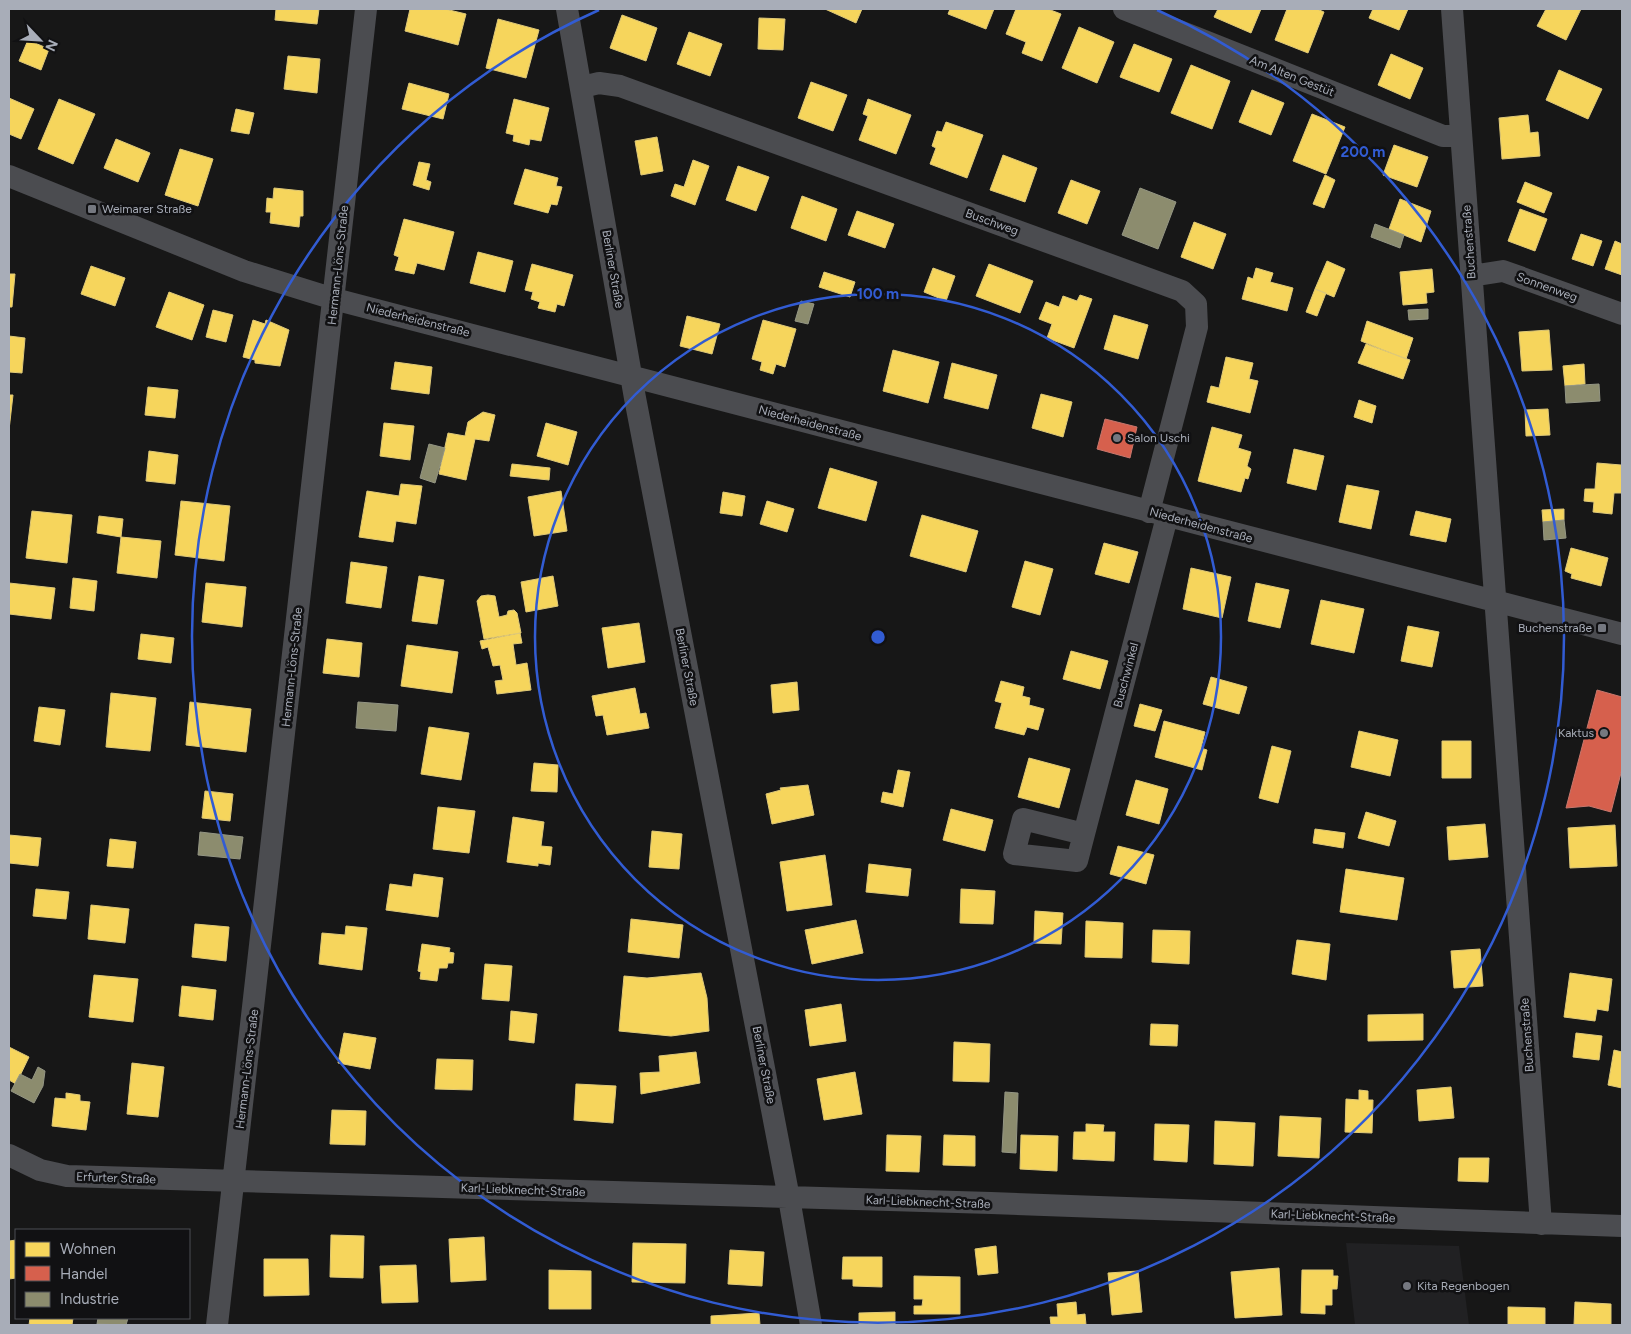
<svg xmlns="http://www.w3.org/2000/svg" width="1631" height="1334" viewBox="0 0 1631 1334" font-family="Figtree,sans-serif">
<style>
.built{fill:#212123}
.homes{fill:#f6d55c;stroke:#dfc978}
.shops{fill:#d6604d;stroke:#c8776d}
.industry{fill:#8c8c6e;stroke:#949684}
.lines{fill:none;stroke-linecap:round;stroke-linejoin:round}
.minor{stroke:#4b4c50;stroke-width:22}
.ring{fill:none;stroke:#325cd3;stroke-width:2.5}
.poi-dot{fill:#757880;stroke:#111113;stroke-width:2}
.labels{text-anchor:middle;stroke-width:5;stroke-linejoin:round;paint-order:stroke}
.street-label{font-size:12px;fill:#a8adb8;stroke:#111113}
.poi-label{font-size:12px;fill:#a8adb8;stroke:#111113;text-anchor:start}
.centre{fill:#325cd3;stroke:#111113;stroke-width:2.5}
.ring-label{font-size:15px;text-anchor:middle;font-weight:bold;fill:#325cd3;stroke:#111113;stroke-width:5;stroke-linejoin:round;paint-order:stroke}
</style>
<rect width="100%" height="100%" fill="#171717"/>
<path class="built" d="M1346,1243L1459,1246L1469,1325H1355Z"/>
<path class="homes" d="M276,9H319L317,24L275,20Z
M410,9H445L466,14L458,45L405,31Z
M825,9H862L856,23Z
M950,9H994L986,29L948,14Z
M1016,9H1048L1061,14L1042,61L1022,53L1026,42L1006,34Z
M1218,9H1261L1251,33L1214,17Z
M1287,9H1317L1324,12L1308,53L1275,40Z
M1373,9H1408L1399,30L1369,18Z
M1546,9H1581L1566,40L1537,26Z
M622,15L657,28L646,61L610,48Z
M759,18L785,19L783,50L758,49Z
M498,19L539,30L526,78L486,68Z
M1079,27L1114,42L1097,83L1062,68Z
M689,32L722,44L710,76L677,64Z
M28,40L49,49L41,70L19,61Z
M1134,44L1172,59L1159,92L1120,77Z
M1391,54L1423,68L1410,99L1378,85Z
M288,56L320,59L317,93L284,89Z
M1191,65L1230,81L1212,129L1171,113Z
M1559,70L1602,89L1588,119L1546,100Z
M811,82L847,95L833,131L798,118Z
M409,83L449,94L443,119L402,109Z
M1252,90L1284,103L1271,135L1239,122Z
M9,98L34,109L21,139L9,134Z
M59,99L95,114L73,164L38,149Z
M514,99L549,108L541,141L530,139L529,145L513,141L514,135L506,133Z
M868,99L911,115L896,154L859,140L868,116L863,114Z
M236,109L254,113L249,134L231,131Z
M1312,114L1345,127L1326,174L1293,161Z
M1528,115L1530,133L1538,132L1540,156L1502,159L1499,118Z
M946,122L983,135L967,178L930,164L936,148L932,146L937,131L942,132Z
M657,137L663,171L641,175L635,141Z
M116,139L150,153L138,182L104,168Z
M1394,145L1428,157L1417,187L1383,175Z
M180,149L213,159L198,206L165,195Z
M1003,155L1037,168L1025,202L990,190Z
M693,160L709,166L695,205L671,196L675,184L684,187Z
M419,162L430,164L426,180L431,182L429,190L413,185Z
M738,166L769,177L756,211L726,200Z
M525,169L558,178L556,186L562,187L557,205L551,204L548,213L514,204Z
M1325,175L1335,180L1324,208L1313,204Z
M1071,180L1100,191L1087,224L1058,213Z
M1525,182L1552,193L1544,213L1517,202Z
M274,188L303,191V216H300L299,227L270,223L271,212H266L267,198L273,199Z
M802,196L837,209L826,241L791,228Z
M1400,199L1431,211L1421,242L1389,229Z
M1520,209L1547,219L1535,251L1508,241Z
M857,211L894,224L885,248L848,235Z
M404,219L454,232L444,270L417,263L414,274L395,270L399,257L394,255Z
M1194,222L1226,234L1213,269L1181,257Z
M1581,234L1602,241L1593,266L1572,259Z
M1615,241L1622,244V275L1605,269Z
M478,252L513,261L505,292L470,283Z
M1327,261L1345,269L1334,297L1315,289Z
M532,264L573,275L564,306L557,304L555,312L538,308L540,302L531,299L533,292L525,290Z
M989,264L1033,281L1020,313L976,296Z
M91,266L125,278L115,306L81,294Z
M933,268L955,276L946,301L924,292Z
M1256,268L1273,273L1270,282L1293,288L1287,311L1242,299L1248,277L1253,279Z
M1432,269L1434,292L1426,293L1427,303L1403,305L1400,272Z
M824,272L855,282L850,297L819,287Z
M9,274H15L12,307H9Z
M1315,289L1326,293L1317,316L1306,312Z
M169,292L204,305L192,340L156,327Z
M1080,295L1092,299L1074,348L1047,338L1052,324L1039,319L1046,302L1059,307L1063,296L1077,301Z
M213,310L233,315L226,342L206,337Z
M1114,315L1148,325L1138,359L1104,349Z
M687,316L720,324L712,354L680,346Z
M253,320L265,324L266,320L289,330L280,366L255,363V360L243,357Z
M763,320L796,329L785,367L776,364L773,374L760,370L762,362L752,359Z
M1367,321L1413,338L1406,359L1361,341Z
M1549,330L1552,370L1522,371L1519,332Z
M9,336L25,338L22,373L9,372Z
M1366,344L1410,360L1403,379L1358,363Z
M893,350L939,362L928,403L883,391Z
M1226,357L1253,363L1249,379L1258,381L1250,413L1207,402L1211,386L1219,388Z
M395,362L432,367L429,394L391,389Z
M952,363L997,375L988,409L944,398Z
M1584,364L1585,384L1565,386L1563,366Z
M148,387L178,390L175,418L145,415Z
M1041,394L1072,402L1063,437L1032,428Z
M9,395H13L9,430Z
M1359,400L1376,406L1372,423L1354,417Z
M1548,409L1550,435L1526,436L1525,410Z
M483,412L495,415L489,441L475,439L466,480L439,474L448,433L465,436L468,422Z
M384,423L414,426L410,460L380,456Z
M546,423L577,432L568,465L537,456Z
M1212,427L1242,435L1238,448L1251,452L1247,466L1251,469L1248,479L1245,478L1241,492L1198,481Z
M1294,449L1324,456L1316,490L1287,483Z
M149,451L178,455L175,484L146,481Z
M1597,463L1621,465L1622,493H1614L1612,514L1593,512L1594,502L1584,501L1585,489H1595Z
M512,464L550,468L549,480L510,476Z
M830,468L877,482L866,521L818,508Z
M401,484L422,486L416,524L396,521L393,542L359,537L367,491L399,496Z
M1347,485L1379,491L1371,529L1339,522Z
M561,491L567,531L534,536L528,497Z
M723,492L745,496L742,516L720,513Z
M181,501L230,506L224,561L175,555Z
M767,501L794,509L787,532L760,524Z
M1564,509V520L1543,522L1542,510Z
M32,511L72,515L67,563L26,558Z
M1416,511L1451,519L1446,542L1410,535Z
M922,515L978,531L966,572L910,556Z
M99,516L123,519L121,537L97,533Z
M121,537L161,541L157,578L117,573Z
M1104,543L1138,552L1129,583L1095,574Z
M1571,548L1608,558L1601,586L1571,578L1572,574L1565,571Z
M1025,561L1053,569L1040,615L1012,607Z
M351,562L387,567L381,608L346,603Z
M1191,568L1231,577L1222,618L1183,609Z
M419,576L444,580L437,624L412,621Z
M553,576L558,606L526,612L521,582Z
M73,578L97,581L94,611L70,608Z
M9,583L55,588L51,619L9,614Z
M206,583L246,587L242,627L202,622Z
M1256,583L1289,590L1280,628L1248,621Z
M488,595L495,596L499,617L507,615L508,611L514,610L517,613L521,633L484,639L477,601L481,596Z
M1321,600L1364,609L1354,653L1311,644Z
M639,623L645,662L608,668L602,628Z
M1408,626L1439,632L1432,667L1401,661Z
M520,633L522,643L513,644L516,665L527,663L531,690L497,694L495,681L503,680L500,665L493,666L488,647L482,649L480,641Z
M141,634L174,638L171,663L138,659Z
M327,639L362,643L359,677L323,673Z
M407,645L458,652L452,693L401,686Z
M1071,651L1108,661L1100,689L1063,679Z
M1211,677L1247,687L1239,714L1203,704Z
M1001,681L1024,687L1022,696L1030,698L1029,705L1044,709L1038,730L1027,727L1024,735L995,728L1002,703L995,701Z
M797,682L799,710L773,713L771,685Z
M635,688L640,714L646,713L649,728L607,735L603,715L596,716L592,696Z
M111,693L156,698L150,751L106,747Z
M190,702L251,709L246,752L186,745Z
M1140,704L1162,710L1155,731L1134,726Z
M39,707L65,710L60,745L34,741Z
M1164,721L1205,732L1201,748L1207,750L1202,770L1155,757Z
M429,727L469,733L461,780L421,774Z
M1359,731L1398,740L1390,776L1351,767Z
M1442,741H1471V778H1442Z
M1272,746L1291,751L1278,803L1259,798Z
M1029,758L1070,769L1059,808L1018,797Z
M534,763L558,765L557,792L531,791Z
M898,770L910,772L903,807L881,802L883,792L893,794Z
M1136,780L1168,789L1159,824L1126,815Z
M808,785L814,815L772,824L766,794L781,790L780,788Z
M205,791L233,794L230,821L202,818Z
M438,807L475,811L469,853L433,849Z
M951,809L993,820L985,851L943,840Z
M1366,812L1396,821L1389,846L1358,838Z
M513,817L544,822L541,846L552,847L550,865L538,863V866L507,862Z
M1485,824L1488,857L1449,860L1447,827Z
M1615,825L1617,866L1570,868L1568,828Z
M1315,829L1345,833L1343,848L1313,843Z
M652,831L682,834L679,869L649,867Z
M9,835L41,838L38,866L9,863Z
M110,839L136,842L133,868L107,866Z
M1118,846L1154,855L1146,884L1110,874Z
M825,855L832,905L787,911L780,862Z
M869,864L911,869L908,896L866,892Z
M1346,869L1404,878L1397,920L1340,912Z
M414,874L443,878L438,917L386,910L390,884L412,887Z
M36,889L69,892L66,919L33,916Z
M961,889L995,891L993,924L960,923Z
M91,905L129,909L125,943L88,939Z
M1035,911L1063,913L1061,944L1034,943Z
M631,919L683,925L679,958L628,952Z
M856,920L863,953L812,964L805,930Z
M1086,921L1123,923L1122,958L1085,957Z
M195,924L229,927L226,961L192,957Z
M346,926L367,928L362,970L319,964L322,933L345,935Z
M1153,930L1190,931L1189,964L1152,962Z
M1297,940L1330,944L1326,980L1292,974Z
M422,944L450,948L449,952L454,953L453,963H448L447,968H439L437,981L420,979L421,972L418,971Z
M1480,949L1483,986L1454,988L1451,951Z
M485,964L512,966L509,1001L482,999Z
M701,973L707,998L709,1031L671,1036L619,1031L624,976L647,978Z
M1570,973L1612,979L1608,1011L1597,1009L1595,1021L1564,1017Z
M94,975L138,979L133,1022L89,1017Z
M182,986L216,990L213,1020L179,1016Z
M841,1004L846,1041L810,1046L805,1010Z
M511,1011L537,1014L534,1043L509,1040Z
M1423,1014V1040L1368,1041V1015Z
M1151,1024L1178,1025L1177,1046L1150,1045Z
M344,1033L376,1038L370,1069L338,1063Z
M1576,1033L1602,1036L1599,1060L1573,1057Z
M954,1042L990,1044L989,1082L953,1081Z
M9,1047L29,1057L16,1084L9,1080Z
M1614,1050L1622,1052V1088L1608,1085Z
M696,1052L700,1083L641,1094L640,1073L660,1072L659,1056Z
M437,1059L473,1060L472,1090L435,1089Z
M132,1063L164,1067L158,1117L127,1114Z
M855,1072L862,1114L824,1120L817,1079Z
M576,1084L616,1086L613,1123L574,1120Z
M1451,1087L1454,1118L1419,1121L1417,1090Z
M1359,1090L1368,1091V1100H1373L1372,1133L1345,1132L1346,1099L1359,1100Z
M66,1093L80,1095V1101L90,1102L86,1130L52,1126L55,1098L66,1099Z
M332,1110L366,1111L365,1145L330,1144Z
M1280,1116L1321,1118L1319,1158L1278,1156Z
M1215,1121L1255,1123L1253,1166L1214,1164Z
M1086,1124L1104,1125L1103,1132H1115L1114,1161L1073,1159L1074,1132H1086Z
M1155,1124L1189,1125L1187,1162L1154,1160Z
M887,1135L921,1136L919,1172L886,1171Z
M944,1135L975,1136V1166L943,1165Z
M1021,1135L1058,1136L1057,1171L1020,1169Z
M1459,1158H1489L1488,1182L1458,1181Z
M331,1235L364,1236L363,1278L330,1277Z
M484,1237L486,1280L451,1282L449,1239Z
M16,1240V1278L9,1279V1241Z
M633,1243L686,1244L685,1283L632,1282Z
M996,1246L998,1273L978,1275L975,1249Z
M730,1250L764,1252L762,1286L728,1284Z
M843,1257H882V1287L853,1286V1279H842Z
M264,1259H308L309,1295L264,1296Z
M416,1265L418,1302L382,1303L380,1266Z
M1279,1268L1282,1315L1235,1318L1231,1272Z
M549,1270L591,1271V1309H549Z
M1302,1270H1333V1276H1338L1337,1289H1332V1305H1325V1314L1301,1313Z
M1138,1271L1142,1312L1112,1315L1108,1273Z
M914,1276L960,1277V1314H914V1306H922L923,1299H914Z
M1076,1302L1077,1315L1085,1314L1086,1325H1051L1050,1317H1058L1057,1304Z
M1575,1302L1611,1304V1325H1574Z
M1508,1307L1545,1308V1325H1508Z
M895,1312V1324L859,1325V1313Z
M759,1313L760,1325H711V1316Z
M30,1318H73L72,1325H29Z"/>
<path class="shops" d="M1105,419L1137,427L1130,458L1097,449Z
M1597,690L1622,697V769L1611,812L1589,806L1566,808Z"/>
<path class="industry" d="M1140,188L1176,202L1158,249L1122,235Z
M1375,224L1404,235L1400,248L1371,237Z
M801,301L814,304L808,324L795,321Z
M1428,309V319L1409,320L1408,310Z
M1599,384L1600,401L1566,403L1565,386Z
M429,444L445,448L435,483L420,478Z
M1564,520L1566,538L1544,540L1543,522Z
M358,702L398,705L396,731L356,728Z
M200,832L243,837L240,859L198,855Z
M38,1067L45,1071L43,1086L34,1103L11,1091L20,1074L32,1080Z
M1005,1092L1018,1093L1016,1153L1002,1152Z
M98,1318H128L126,1325L97,1324Z"/>
<g class="lines">
<path class="minor" d="M567,9L635,398L789,1198L811,1325
M1124,9L1443,136H1461
M1452,9L1541,1224
M582,87L599,83L620,86L1182,291L1196,304L1197,327L1149,512
M9,176L244,271L334,299L1622,634
M1471,276L1503,271L1622,314
M1084,834L1077,861L1014,854L1023,819L1084,834L1167,517
M9,1155L40,1170L67,1176L991,1203L1622,1226
M217,1325L366,9"/>
</g>
<g class="ring">
<circle cx="878" cy="637" r="343"/>
<path d="M1157 10A686 686 0 1 1 599 10"/>
</g>
<g class="poi-dot">
<rect x="87" y="204" width="10" height="10" rx="2.5"/>
<circle cx="1117" cy="438" r="5"/>
<rect x="1597" y="623" width="10" height="10" rx="2.5"/>
<circle cx="1604" cy="733" r="5"/>
<circle cx="1407" cy="1286" r="5"/>
</g>
<g class="labels">
<g class="street-label">
<text transform="translate(1292 76) rotate(22)" y="4">Am Alten Gestüt</text>
<text transform="translate(992 222) rotate(20)" y="4">Buschweg</text>
<text transform="translate(1469 242) rotate(-94)" y="4">Buchenstraße</text>
<text transform="translate(338 265) rotate(-84)" y="4">Hermann-Löns-Straße</text>
<text transform="translate(613 269) rotate(80)" y="4">Berliner Straße</text>
<text transform="translate(1547 287) rotate(20)" y="4">Sonnenweg</text>
<text transform="translate(418 320) rotate(14)" y="4">Niederheidenstraße</text>
<text transform="translate(810 423) rotate(15)" y="4">Niederheidenstraße</text>
<text transform="translate(1201 525) rotate(15)" y="4">Niederheidenstraße</text>
<text transform="translate(292 667) rotate(-84)" y="4">Hermann-Löns-Straße</text>
<text transform="translate(687 667) rotate(79)" y="4">Berliner Straße</text>
<text transform="translate(1126 675) rotate(-75)" y="4">Buschwinkel</text>
<text transform="translate(1527 1035) rotate(-94)" y="4">Buchenstraße</text>
<text transform="translate(764 1065) rotate(79)" y="4">Berliner Straße</text>
<text transform="translate(247 1069) rotate(-83)" y="4">Hermann-Löns-Straße</text>
<text transform="translate(116 1178) rotate(2)" y="4">Erfurter Straße</text>
<text transform="translate(523 1190) rotate(2)" y="4">Karl-Liebknecht-Straße</text>
<text transform="translate(928 1202) rotate(2)" y="4">Karl-Liebknecht-Straße</text>
<text transform="translate(1333 1216) rotate(2)" y="4">Karl-Liebknecht-Straße</text>
</g>
<g class="poi-label">
<text x="102" y="213">Weimarer Straße</text>
<text x="1127" y="442">Salon Uschi</text>
<text x="1592" y="632" text-anchor="end">Buchenstraße</text>
<text x="1594" y="737" text-anchor="end">Kaktus</text>
<text x="1417" y="1290">Kita Regenbogen</text>
</g>
</g>
<circle cx="878" cy="637" r="8" class="centre"/>
<g class="ring-label">
<text x="1363" y="157">200 m</text>
<text x="878" y="299">100 m</text>
</g>
<rect width="1631" height="1334" fill="none" stroke="#a8adb8" stroke-width="20"/>
<rect x="15" y="1229" width="175" height="90" fill="#111113" stroke="#4d4f55"/>
<rect x="25" y="1242" width="25" height="15" fill="#f6d55c" stroke="#4d4f55"/>
<text x="60" y="1254" font-size="15" fill="#a8adb8">Wohnen</text>
<rect x="25" y="1266" width="25" height="15" fill="#d6604d" stroke="#4d4f55"/>
<text x="60" y="1279" font-size="15" fill="#a8adb8">Handel</text>
<rect x="25" y="1292" width="25" height="15" fill="#8c8c6e" stroke="#4d4f55"/>
<text x="60" y="1304" font-size="15" fill="#a8adb8">Industrie</text>
<g transform="translate(40 40) rotate(115)" stroke="#111113" stroke-width="4" paint-order="stroke">
<path d="M0-4L9 19L0 12L-9 19Z" fill="#a8adb8"/>
<text y="-8" font-size="14" font-weight="bold" text-anchor="middle" fill="#a8adb8">N</text>
</g>
</svg>
